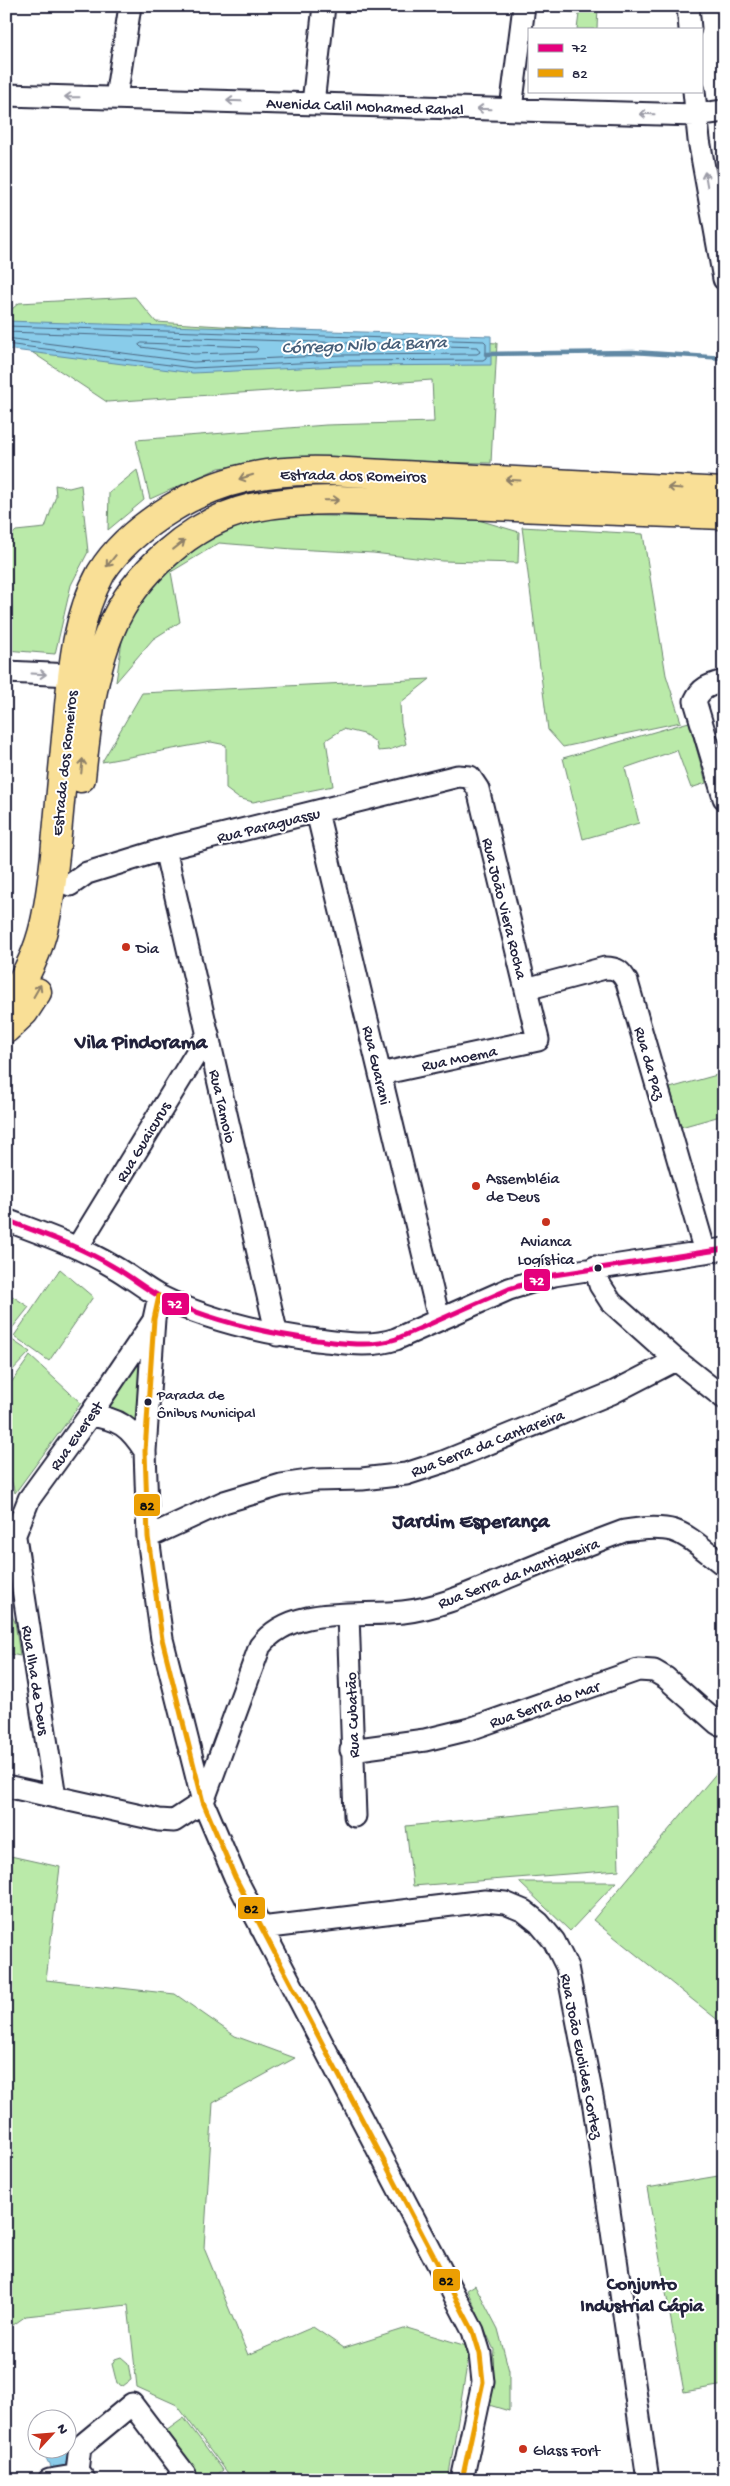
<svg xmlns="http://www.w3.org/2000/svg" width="730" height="2486" viewBox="0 0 730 2486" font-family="'Gochi Hand',sans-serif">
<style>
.green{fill:#baeaa9;stroke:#6e8672}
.water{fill:#89ccea;stroke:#6088a4}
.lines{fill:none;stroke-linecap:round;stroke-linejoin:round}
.shore{stroke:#4b6681;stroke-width:1}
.stream{stroke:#6088a4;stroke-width:4.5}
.minor-casing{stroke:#22223b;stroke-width:25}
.major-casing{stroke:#22223b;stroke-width:31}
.minor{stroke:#fff;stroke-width:21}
.major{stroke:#f9df96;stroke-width:28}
.bus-1-casing{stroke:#fff;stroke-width:9}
.bus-2-casing{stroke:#fff;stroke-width:9}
.bus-1{stroke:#e5007d;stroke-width:5}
.bus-2{stroke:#ec9f03;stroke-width:5}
.oneway{stroke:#9c9ca7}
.oneway2{stroke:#8e8068}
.poi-dot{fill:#c8321e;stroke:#fff;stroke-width:2}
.bus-dot{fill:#22223b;stroke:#fff;stroke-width:2}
.labels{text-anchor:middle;stroke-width:4;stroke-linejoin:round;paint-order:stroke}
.bus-label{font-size:15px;fill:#22223b;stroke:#fff;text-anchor:start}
.street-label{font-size:16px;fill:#22223b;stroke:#fff}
.poi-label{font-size:16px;fill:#22223b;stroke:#fff;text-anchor:start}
.water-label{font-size:18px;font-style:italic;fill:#465e78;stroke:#fff}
.quarter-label{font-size:19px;font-weight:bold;fill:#22223b;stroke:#fff}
.district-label{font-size:21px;font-weight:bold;fill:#22223b;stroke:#fff}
.line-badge{stroke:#fff;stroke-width:2}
.badge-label{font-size:14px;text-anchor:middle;font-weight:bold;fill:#fff}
.pale-badge-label{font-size:14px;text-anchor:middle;font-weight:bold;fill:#111}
</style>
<rect width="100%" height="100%" fill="#fff"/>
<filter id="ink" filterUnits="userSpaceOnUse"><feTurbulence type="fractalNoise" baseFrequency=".02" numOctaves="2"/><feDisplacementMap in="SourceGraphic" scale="10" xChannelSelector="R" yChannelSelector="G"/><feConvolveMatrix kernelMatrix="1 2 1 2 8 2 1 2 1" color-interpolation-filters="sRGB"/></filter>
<g filter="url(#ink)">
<path class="green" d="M557,6H598L597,29H577L579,14L557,9Z
M135,297L156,322L497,343L491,463L279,460L219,468L150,499L136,440L326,425L434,422L432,380L107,402L6,335V314L19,303Z
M137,470L144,500L108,530L109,493Z
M55,485L69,488L81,485L88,552L71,585L55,654L6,650V595H12L6,575V540L16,531L45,528L56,496Z
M282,515L475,519L519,532L518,563L442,561L373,553L293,549L219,543L171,572L180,622L153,639L116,682L123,634L136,598L165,567L223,528Z
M522,527L643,534L666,675L681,722L563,747L548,730Z
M430,679L400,703L401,723L406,744L389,750L378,751L376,742L364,734L343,729L326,740L333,786L253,802L238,798L226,789V745L211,742L102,762L142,693Z
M689,722L706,783L691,788L677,750L625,768L639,823L583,839L563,758Z
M724,1073V1115L681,1127L670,1088Z
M60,1269L93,1297L49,1361L14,1336Z
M6,1292L29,1307L6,1336Z
M9,1338L30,1352L6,1377V1342Z
M30,1356L81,1403L15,1493L6,1463V1390Z
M135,1363L146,1366L138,1428L102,1410Z
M6,1614H11L15,1622L20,1656L6,1653Z
M724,1764V2025L593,1920Z
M617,1805L619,1870L413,1886L406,1826Z
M6,1855L60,1867L46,1980L175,1994L235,2036L295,2058L213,2103L204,2248L248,2355L313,2327L344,2348L407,2328L470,2347L448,2480H233L177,2405L137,2387L128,2305L26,2316L6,2330Z
M519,1882H616L570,1931Z
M724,2175V2385L684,2392L647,2188Z
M475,2285L498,2329L509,2371V2411L489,2405L494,2350L467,2290Z
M121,2357L128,2363L131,2380L123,2386L117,2384L112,2364L115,2359Z
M184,2418L223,2470L211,2480H193L159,2436Z"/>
<path class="water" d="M6,321L491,336V365L341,366L193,373L6,349Z
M68,2447L71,2450L74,2464L52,2471L46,2459L49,2450Z"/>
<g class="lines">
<path class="shore" d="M6,326L484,341L486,343V358L483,360L341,361L193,368L6,344
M6,332L477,347L480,352L477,354L341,355L193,362L6,338
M142,343L256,347L258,349L256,352L194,354L141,347L139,345Z"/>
<path class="stream" d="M486,354L633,352L724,358"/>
<defs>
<path id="minor" d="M688,6L690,29
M694,91L699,140L724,279
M6,95L695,115L724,111
M116,98L130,6
M313,103L324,6
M511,109L524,6
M6,672L72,675
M724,681C710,685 701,687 695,701L724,798
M317,812L439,1319
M165,849L277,1335
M70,885L87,873L165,849L458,776L470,777L478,789L538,1040L380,1074
M526,989L605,968C617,968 621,971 627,982L705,1252
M6,1220C43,1234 81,1247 114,1267C130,1276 144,1288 159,1296C207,1320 264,1333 317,1340C345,1343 369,1348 396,1339L509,1289L554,1275L724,1249
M77,1248L208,1034
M595,1267L600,1285L611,1302L676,1360L724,1398
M159,1296L154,1319L145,1451L148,1537L162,1639L203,1802L235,1877L473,2331L480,2354L483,2382L462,2480
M90,1415C119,1419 129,1426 145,1451
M15,1537L55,1797
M148,1537L224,1502L281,1485L315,1480L362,1479L406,1474L443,1462L612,1393L676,1360
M6,1557L29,1499L90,1415L154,1320
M348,1614L355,1816
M351,1750L425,1740L470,1729L638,1670L654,1671L666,1678L718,1724
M6,1786L159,1820L174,1821L203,1802L260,1646C292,1604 358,1617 403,1612C441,1608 477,1590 511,1576C549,1560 586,1545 624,1531C679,1522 682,1533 724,1565
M261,1928L485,1901L505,1903L524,1911L539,1923L554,1941L567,1967L594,2107L648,2480
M84,2479L77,2471L80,2447L132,2404L185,2474L177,2480
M49,2480L73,2476L84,2480"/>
<path id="major" d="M81,778C86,731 92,673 111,629C134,573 192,522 251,508C280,502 309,500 338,500L724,515
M6,1003C43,959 49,911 55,855C59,813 63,770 67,727C72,675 75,620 101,573C117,547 144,525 170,509C220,478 271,469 329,471L724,492
M6,1029L24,1012L37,992"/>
</defs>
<use href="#minor" class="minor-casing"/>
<use href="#major" class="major-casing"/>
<use href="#minor" class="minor"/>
<use href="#major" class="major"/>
<defs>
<path id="bus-1" d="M6,1220C43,1234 81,1247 114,1267C130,1276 144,1288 159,1296C207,1320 264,1333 317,1340C345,1343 369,1348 396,1339L509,1289L554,1275L724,1249"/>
<path id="bus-2" d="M159,1296L154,1319L145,1451L148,1537L162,1639L203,1802L235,1877L473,2331L480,2354L483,2382L462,2480"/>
</defs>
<use href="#bus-1" class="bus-1-casing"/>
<use href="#bus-2" class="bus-2-casing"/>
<use href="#bus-1" class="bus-1"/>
<use href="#bus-2" class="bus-2"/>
</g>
<defs><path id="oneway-shaft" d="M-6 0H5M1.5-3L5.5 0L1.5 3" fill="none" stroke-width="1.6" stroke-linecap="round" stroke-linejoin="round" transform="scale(1.25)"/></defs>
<g class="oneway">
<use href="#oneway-shaft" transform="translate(72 97) rotate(-179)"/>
<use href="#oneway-shaft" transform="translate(234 101) rotate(-178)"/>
<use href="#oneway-shaft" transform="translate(484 109) rotate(-178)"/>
<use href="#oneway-shaft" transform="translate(647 114) rotate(-178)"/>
<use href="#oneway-shaft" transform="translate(706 179) rotate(-100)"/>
<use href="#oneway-shaft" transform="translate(39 674) rotate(3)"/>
</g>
<g class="oneway2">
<use href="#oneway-shaft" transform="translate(246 477) rotate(163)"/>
<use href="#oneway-shaft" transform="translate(513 480) rotate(-177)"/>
<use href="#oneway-shaft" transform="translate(675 488) rotate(-176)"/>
<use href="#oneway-shaft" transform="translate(332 500) rotate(-1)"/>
<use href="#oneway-shaft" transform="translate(179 545) rotate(-38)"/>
<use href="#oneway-shaft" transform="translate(111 561) rotate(129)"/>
<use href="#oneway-shaft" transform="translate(82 766) rotate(-84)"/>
<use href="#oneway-shaft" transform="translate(37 991) rotate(-60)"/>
</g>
</g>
<g class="poi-dot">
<circle cx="126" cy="947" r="5"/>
<circle cx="476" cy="1186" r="5"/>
<circle cx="546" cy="1222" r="5"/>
<circle cx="523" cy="2449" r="5"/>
</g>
<g class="bus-dot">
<circle cx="598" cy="1268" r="4.5"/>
<circle cx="148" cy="1402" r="4.5"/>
</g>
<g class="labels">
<g class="bus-label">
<text x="157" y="1399">Parada de<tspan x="157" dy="18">Ônibus Municipal</tspan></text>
</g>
<g class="street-label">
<text transform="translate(365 105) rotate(2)" y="6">Avenida Calil Mohamed Rahal</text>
<text transform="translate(353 474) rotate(1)" y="6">Estrada dos Romeiros</text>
<text transform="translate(63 763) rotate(-84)" y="6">Estrada dos Romeiros</text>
<text transform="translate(268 824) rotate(-14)" y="6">Rua Paraguassu</text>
<text transform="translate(506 908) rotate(76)" y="6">Rua João Viera Rocha</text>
<text transform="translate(459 1057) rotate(-12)" y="6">Rua Moema</text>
<text transform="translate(651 1063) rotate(74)" y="6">Rua da Paz</text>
<text transform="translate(378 1065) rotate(77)" y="6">Rua Guarani</text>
<text transform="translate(224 1106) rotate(77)" y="6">Rua Tamoio</text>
<text transform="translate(142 1141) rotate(-59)" y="6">Rua Guaicurus</text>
<text transform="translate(75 1435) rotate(-55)" y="6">Rua Everest</text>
<text transform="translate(487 1442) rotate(-21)" y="6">Rua Serra da Cantareira</text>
<text transform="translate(518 1572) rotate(-21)" y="6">Rua Serra da Mantiqueira</text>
<text transform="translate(37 1680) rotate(81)" y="6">Rua Ilha de Deus</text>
<text transform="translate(544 1703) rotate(-19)" y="6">Rua Serra do Mar</text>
<text transform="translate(351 1715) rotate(-92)" y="6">Rua Cubatão</text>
<text transform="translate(583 2056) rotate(79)" y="6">Rua João Euclides Cortez</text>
</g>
<g class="poi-label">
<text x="136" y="953">Dia</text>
<text x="486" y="1183">Assembléia<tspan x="486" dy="18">de Deus</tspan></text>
<text x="546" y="1246" text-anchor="middle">Avianca<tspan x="546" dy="18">Logística</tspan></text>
<text x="533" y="2455">Glass Fort</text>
</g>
<g class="water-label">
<text transform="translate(364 344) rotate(-2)" y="6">Córrego Nilo da Barra</text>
</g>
<g class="quarter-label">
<text x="642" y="2289">Conjunto<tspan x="642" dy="22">Industrial Cápia</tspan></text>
</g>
<g class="district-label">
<text x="141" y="1048">Vila Pindorama</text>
<text x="471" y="1527">Jardim Esperança</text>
</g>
</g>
<g class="line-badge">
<rect x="523" y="1268" width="28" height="24" rx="5" fill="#e5007d"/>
<rect x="161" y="1292" width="29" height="24" rx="5" fill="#e5007d"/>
<rect x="133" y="1493" width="28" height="24" rx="5" fill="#ec9f03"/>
<rect x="237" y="1896" width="29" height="24" rx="5" fill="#ec9f03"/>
<rect x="432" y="2268" width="29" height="24" rx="5" fill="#ec9f03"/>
</g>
<g class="badge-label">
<text x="537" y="1285">72</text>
<text x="175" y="1308">72</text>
</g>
<g class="pale-badge-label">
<text x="147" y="1510">82</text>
<text x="251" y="1913">82</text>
<text x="446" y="2285">82</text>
</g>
<rect width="730" height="2486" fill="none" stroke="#fff" stroke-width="25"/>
<rect x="12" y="12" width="705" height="2461" fill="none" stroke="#22223b" stroke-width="2" filter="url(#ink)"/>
<rect x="528" y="28" width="175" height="65" fill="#ffffff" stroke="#a7a7b1"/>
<rect x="538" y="44" width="25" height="8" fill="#e5007d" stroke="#a7a7b1"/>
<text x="572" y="52" font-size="15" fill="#22223b">72</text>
<rect x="538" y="69" width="25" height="8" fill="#ec9f03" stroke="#a7a7b1"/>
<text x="572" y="78" font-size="15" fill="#22223b">82</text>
<g transform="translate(52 2434) rotate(64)"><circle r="24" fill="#ffffff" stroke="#a7a7b1"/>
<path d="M0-4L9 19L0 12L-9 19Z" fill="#c8321e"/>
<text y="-8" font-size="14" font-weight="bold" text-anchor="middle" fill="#22223b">N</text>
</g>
</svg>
